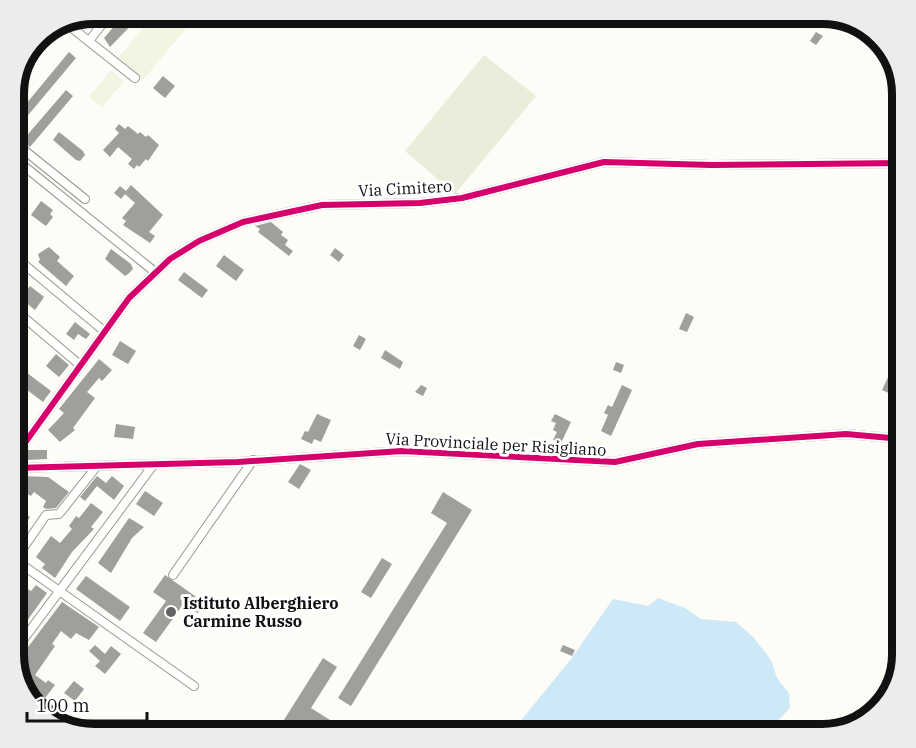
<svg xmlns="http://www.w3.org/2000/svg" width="916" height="748" viewBox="0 0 916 748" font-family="'IBM Plex Serif',serif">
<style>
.cemetery{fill:#e9eedb}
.pitch{fill:#f0f6e1}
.water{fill:#cde8f7}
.building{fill:#a19f9c}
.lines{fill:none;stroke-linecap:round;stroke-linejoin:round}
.street-casing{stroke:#979795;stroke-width:10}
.street{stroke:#fffffe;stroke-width:8}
.cycleway-casing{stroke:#fff;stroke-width:10}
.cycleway{stroke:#d6006c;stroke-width:6}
.poi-dot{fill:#646362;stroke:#fff;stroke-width:2}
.labels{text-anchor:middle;stroke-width:6;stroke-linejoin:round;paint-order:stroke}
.street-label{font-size:16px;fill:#111;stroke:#fff}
.poi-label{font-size:16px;font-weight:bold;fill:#111;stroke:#fff;text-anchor:start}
.rim{fill:none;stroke:#111;stroke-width:8}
</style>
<rect width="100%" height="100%" fill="#fdfcf7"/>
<path class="cemetery" d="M484,55L536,96L455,194L405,151Z"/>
<path class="pitch" d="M155,14H172L188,26L143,80L117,59Z
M111,70L124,81L102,107L89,97Z"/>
<path class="water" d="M658,598L685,608L701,619L736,622L754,638L771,660L777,678L789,693L790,708L765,734H510L571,659L613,599L648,606Z"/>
<path class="building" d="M125,14H142L110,47L104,38Z
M816,32L823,36L816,45L810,41Z
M69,52L76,58L14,132V94L26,104Z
M163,76L175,86L165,98L153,88Z
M66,90L73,96L30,147L23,140Z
M119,124L125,129L128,126L138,134L140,132L146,137L148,135L159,145L148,161L146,159L139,167L137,165L134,169L128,164L132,159L118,147L110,157L103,150L119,133L115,129Z
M59,132L83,151L85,155L80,161L76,160L53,140Z
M14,185L28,196L21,206L14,200Z
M131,185L163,215L149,232L155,236L150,243L123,225L126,221L122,218L135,203L125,194L121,199L114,193L120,186L126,191Z
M41,201L53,210L50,214L53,217L46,226L31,215Z
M14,215L28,233L20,243L14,237Z
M271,222L283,232L281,235L288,240L285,245L293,251L289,256L258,232L260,229L255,226Z
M49,247L60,257L57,261L74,276L66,286L38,262L40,260L38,254Z
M335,248L344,255L339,262L330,255Z
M111,249L131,264L133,269L128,274L125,276L105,259Z
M224,255L244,270L236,281L216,266Z
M184,272L208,290L202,298L178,280Z
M14,280L27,290L30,286L44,297L35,310L14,293Z
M686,313L694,317L687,332L679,329Z
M75,322L90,334L86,339L78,334L74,340L66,334Z
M359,335L366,339L360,350L353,346Z
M120,341L136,351L128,364L112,355Z
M385,350L403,362L400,369L381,358Z
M56,354L69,365L59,377L46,366Z
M99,359L112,370L102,381L99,378L87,392L95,398L73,428L75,430L60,442L48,430L64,413L59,409Z
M616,362L624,365L621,373L613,370Z
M14,363L51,391L43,402L14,380Z
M891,371L898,375L895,386L902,390V399L882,390Z
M421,385L427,388L423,396L415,392Z
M622,385L632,390L611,436L601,431L608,415L604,413L608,405L612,407Z
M317,414L331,420L321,442L314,439L312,444L301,439L305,431L308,432Z
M555,414L571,422L561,443L553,440L557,432L553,430L556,423L551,421Z
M116,424L135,427L133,439L114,437Z
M27,450H47V459L27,460Z
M300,464L311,470L299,489L288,482Z
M21,476L48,477L69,492L56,508L46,509L43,507L46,501L34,492L31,496L24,492L19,499L14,495V486Z
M97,476L106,483L112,476L124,486L114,500L97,486L85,501L80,497Z
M145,491L163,503L154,516L136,504Z
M443,492L472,510L351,706L338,698L447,523L431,513Z
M91,503L103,512L91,527L94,529L72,552L55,578L42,568L45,564L36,557L51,536L60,543L72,529L69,526L76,516L79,518Z
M16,507L30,517L14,540V511Z
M129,518L144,527L132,538L111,573L98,563Z
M382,558L392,564L371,598L361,592Z
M14,572L25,579L21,585L31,591L36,585L47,593L14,639V622L17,617L14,612L25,598L16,591L14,595Z
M165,575L205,603L198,613L182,606L156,642L143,633L166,601L153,592Z
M86,576L130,607L120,621L76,589Z
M62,602L99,627L89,640L76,633L71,639L61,631L52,644L55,646L35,675L46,683L48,680L55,685L39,706L16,663Z
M95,645L105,654L111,646L121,654L105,674L95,666L100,661L89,651Z
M563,645L575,650L572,656L560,651Z
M323,658L337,667L311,708L338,725L333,734H300L282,723Z
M74,681L84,689L75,701L64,693Z"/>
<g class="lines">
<defs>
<path id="street" d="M67,24L135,78
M89,41L110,14
M14,142L85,199
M14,158L155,272
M14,256L104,331
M14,309L80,365
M14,458L129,298L170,259L199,241L243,222L322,205L420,203L462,198L604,162L711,165L902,163
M14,468L238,462L402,451L615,462L698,444L846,434L902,439
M14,559L194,686
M15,560L46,515L59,514L97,466
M173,575L253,460
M14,652L154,464"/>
</defs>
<use href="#street" class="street-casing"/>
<use href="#street" class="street"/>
<defs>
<path id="cycleway" d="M14,458L129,298L170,259L199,241L243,222L322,205L420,203L462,198L604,162L711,165L902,163
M14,468L238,462L402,451L615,462L698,444L846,434L902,439"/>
</defs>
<use href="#cycleway" class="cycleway-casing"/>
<use href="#cycleway" class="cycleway"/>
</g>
<circle class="poi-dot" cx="171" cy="612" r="6"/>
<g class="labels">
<g class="street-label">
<text transform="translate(405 188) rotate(-3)" y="6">Via Cimitero</text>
<text transform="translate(496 444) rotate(3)" y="6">Via Provinciale per Risigliano</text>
</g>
<g class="poi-label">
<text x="183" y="609">Istituto Alberghiero<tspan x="183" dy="18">Carmine Russo</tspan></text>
</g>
</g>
<path d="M0 0H916V748H0ZM94 24H822A70 70 0 0 1 892 94V654A70 70 0 0 1 822 724H94A70 70 0 0 1 24 654V94A70 70 0 0 1 94 24Z" fill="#ececec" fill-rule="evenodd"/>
<path class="rim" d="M94 24H822A70 70 0 0 1 892 94V654A70 70 0 0 1 822 724H94A70 70 0 0 1 24 654V94A70 70 0 0 1 94 24Z"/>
<path d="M27 712v9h120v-9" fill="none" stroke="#111111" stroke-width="3"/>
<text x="36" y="712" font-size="18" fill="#111111" stroke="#ffffff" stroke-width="4.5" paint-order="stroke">100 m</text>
</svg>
